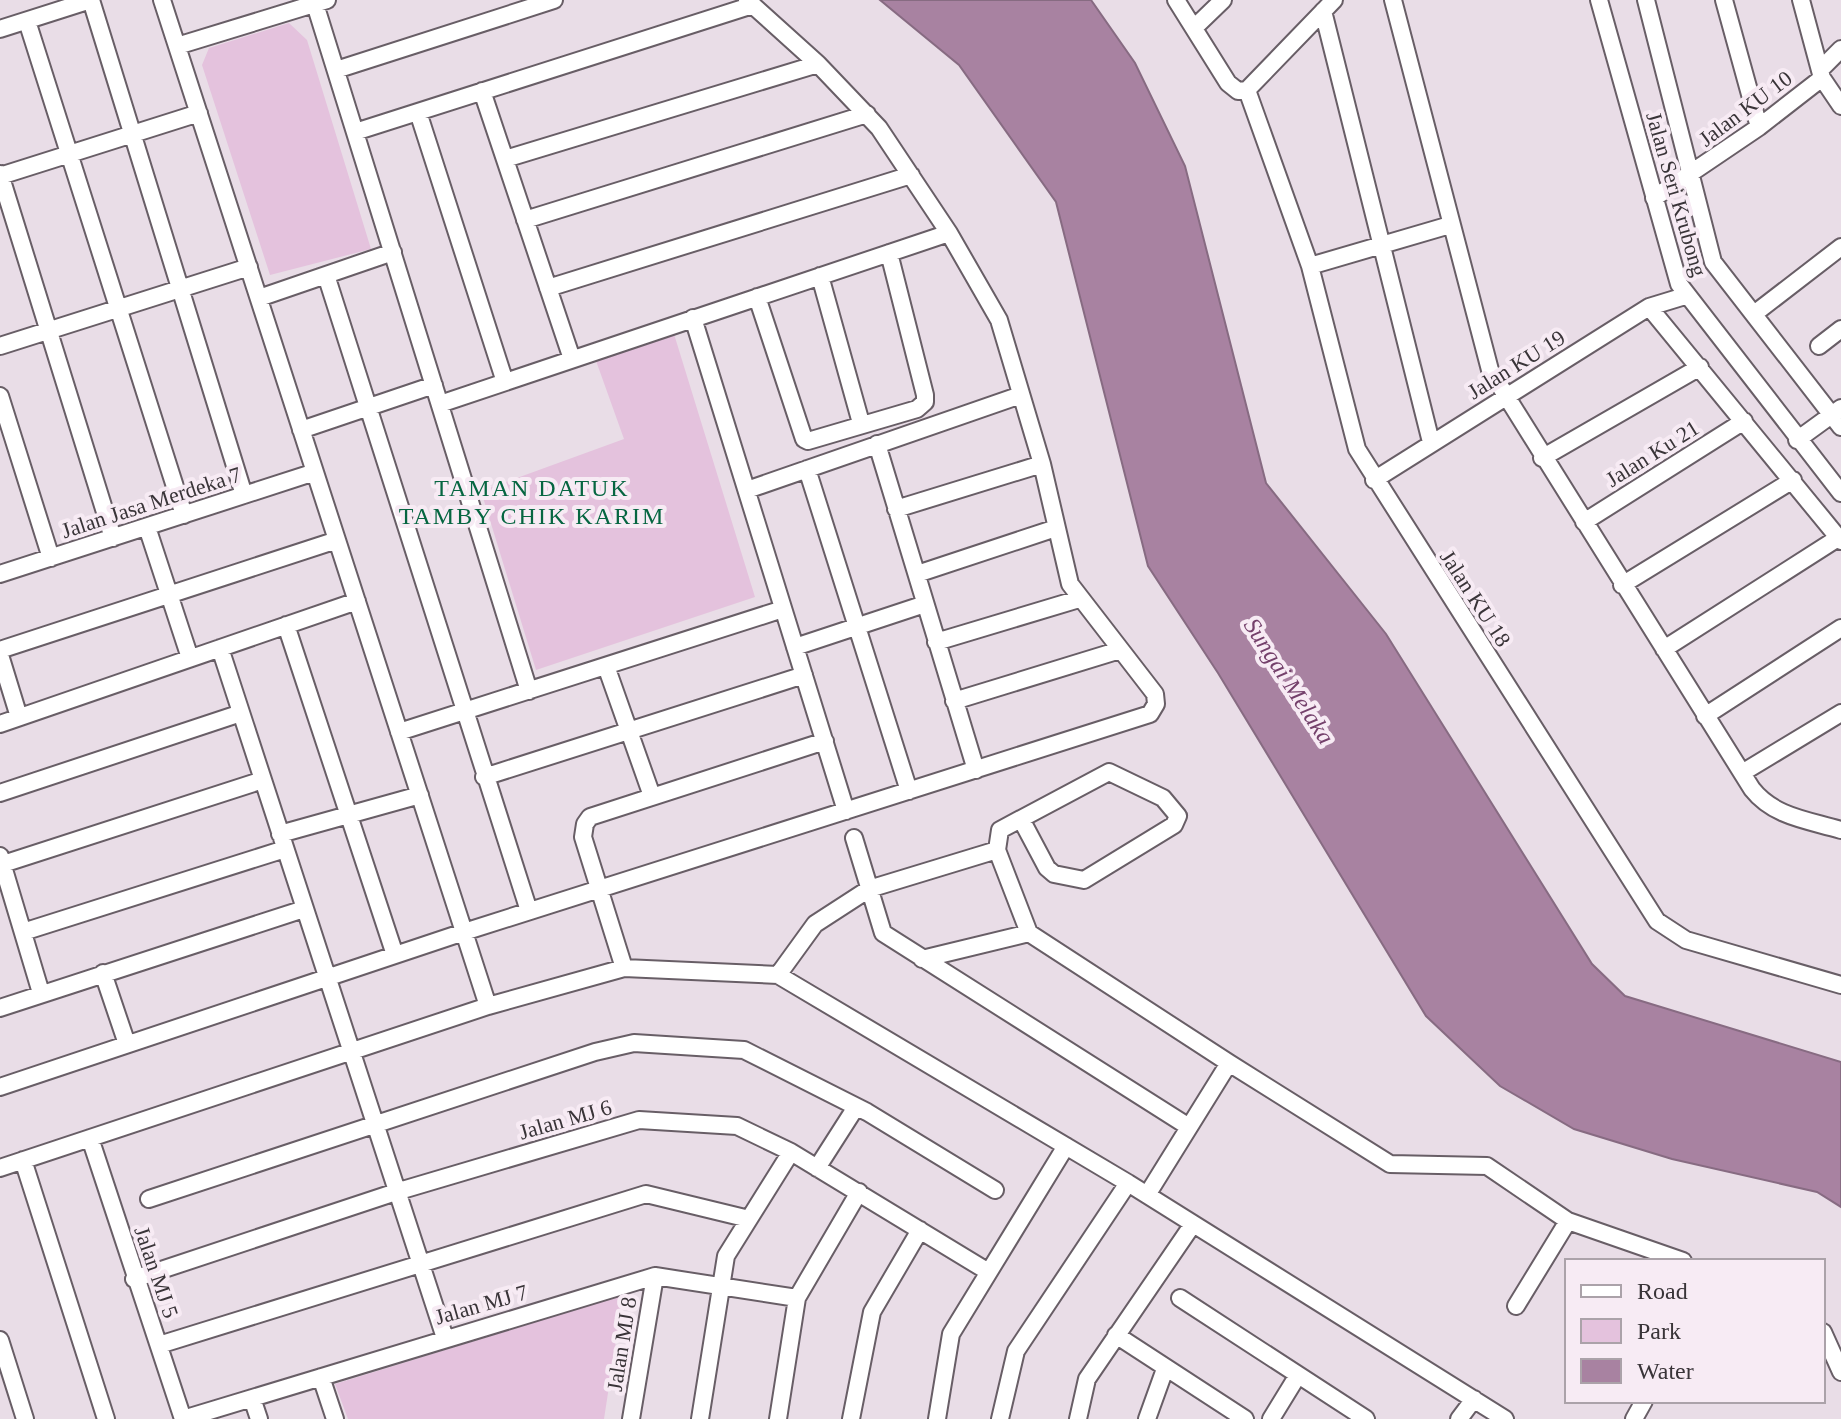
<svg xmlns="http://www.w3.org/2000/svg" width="1841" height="1419" viewBox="0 0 1841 1419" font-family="Georgia,serif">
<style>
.green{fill:#e4c2dd}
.water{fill:#a882a1;stroke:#876b82;stroke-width:2}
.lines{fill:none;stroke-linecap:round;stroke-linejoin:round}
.minor-casing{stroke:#685e66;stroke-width:20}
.minor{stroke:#fff;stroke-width:16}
.labels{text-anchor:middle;stroke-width:8;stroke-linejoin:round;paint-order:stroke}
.street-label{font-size:22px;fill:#393438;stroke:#f7ebf4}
.neighbourhood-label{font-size:24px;letter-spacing:2px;fill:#066641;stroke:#f7ebf4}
.water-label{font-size:24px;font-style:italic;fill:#74406b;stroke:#f7ebf4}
</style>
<rect width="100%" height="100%" fill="#e9dde7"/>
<path class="green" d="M289,23L307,40L371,249L270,275L202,65L209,48Z
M674,334L755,597L536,670L481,491L624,439L595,358Z
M623,1295L604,1419H348L335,1384Z"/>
<path class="water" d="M880,0H1091L1135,63L1185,166L1266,483L1386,634L1592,964L1625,996L1841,1062V1207L1817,1192L1672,1159L1574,1129L1500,1086L1426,1016L1218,673L1148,566L1056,202L959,65Z"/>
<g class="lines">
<defs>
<path id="minor" d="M91,0L244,495
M162,0L488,1006
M1176,0L1228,83L1238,91L1247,90
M1393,0L1490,370L1752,789C1774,817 1808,820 1841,830
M1599,0L1679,284L1841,493
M1646,0L1713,262L1841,427
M1724,0L1759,127
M1801,0L1822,78L1841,106
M315,4L529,691
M1323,11L1431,442
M27,21L184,515
M1194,28L1223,0
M0,29L91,0
M177,46L327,0
M336,70L554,0
M1820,70L1841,49
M1247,90L1310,266L1357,449L1657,921L1686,940L1841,985
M1247,90L1334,0
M482,91L572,359
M418,112L505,382
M355,132L753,5
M505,159L818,64
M0,174L113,538
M0,176L199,113
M1654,198L1759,127L1822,78
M525,220L867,114
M1310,266L1450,225
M326,275L529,911
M820,276L861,423
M548,288L911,175
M757,297L804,439L808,441L917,409L925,402V395L889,253
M259,298L393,252
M1649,307L1841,541
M1754,314L1841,247
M693,318L846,811
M0,346L249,267
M1819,346L1841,329
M0,396L51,558
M440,404L949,233
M301,430L434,385
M1797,440L1841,408
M877,444L976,770
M1542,458L1700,367
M807,469L909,791
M1374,480L1649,307L1685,296
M747,490L1021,395
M896,509L1042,464
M1584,522L1744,421
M147,527L190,658
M0,574L315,472
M917,574L1056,528
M1622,585L1793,480
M286,625L395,955
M936,642L1079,599
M795,647L925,604
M220,648L445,1338
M1664,649L1838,538
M0,650L337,540
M0,655L19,717
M606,666L652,796
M954,701L1120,650
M1705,716L1841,628
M0,724L357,601
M399,732L783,609
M1742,773L1841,713
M484,777L804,675
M0,793L241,713
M1021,819L1047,868L1054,874L1084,880L1174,825L1178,816L1163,798L1109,772L1000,830L997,850L1029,933L1229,1063L1390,1164L1487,1166L1568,1221L1683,1261
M280,834L420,795
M854,838L883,933L1189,1127
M0,856L41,993
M3,864L263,780
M23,932L285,849
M922,959L1029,933
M624,968L583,837L585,824L590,817L825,741
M103,973L127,1044
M778,975L815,924L869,889L997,850
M0,1008L304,909
M0,1087L464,932L1150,714L1156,704L1155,694L1070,584L1042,464L999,320L949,233L879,128L818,64L747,0
M90,1138L183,1419
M23,1160L106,1419
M0,1168L488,1006L624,968L778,975L1128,1183L1505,1419
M817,1168L856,1107
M1147,1195L1229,1063
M149,1199L595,1052L634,1043L744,1050L867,1112L995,1190
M134,1279L399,1191L639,1120L737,1126L791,1152L987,1271
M1180,1298L1366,1419
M1516,1306L1568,1221
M1823,1332L1841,1372
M1116,1335L1245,1419
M0,1340L25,1419
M159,1345L646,1194L749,1219
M321,1377L335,1419
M252,1398L259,1419
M183,1419L655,1276L797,1298
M631,1419L655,1276
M700,1419L726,1256L791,1152
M778,1419L797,1298L859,1192
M851,1419L872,1312L920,1230
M937,1419L951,1334L1066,1146
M1000,1419L1016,1351L1128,1183
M1078,1419L1087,1379L1193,1224
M1147,1419L1165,1369
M1271,1419L1298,1375
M1459,1419L1474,1399
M1634,1419L1644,1401"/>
</defs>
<use href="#minor" class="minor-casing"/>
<use href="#minor" class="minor"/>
</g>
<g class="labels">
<g class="street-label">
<text transform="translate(1745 108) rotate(-37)" y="8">Jalan KU 10</text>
<text transform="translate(1677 194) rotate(74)" y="8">Jalan Seri Krubong</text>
<text transform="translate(1516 364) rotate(-32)" y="8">Jalan KU 19</text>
<text transform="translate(1652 453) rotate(-32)" y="8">Jalan Ku 21</text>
<text transform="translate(151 502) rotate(-18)" y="8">Jalan Jasa Merdeka 7</text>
<text transform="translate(1476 598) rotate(57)" y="8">Jalan KU 18</text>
<text transform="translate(565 1119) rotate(-16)" y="8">Jalan MJ 6</text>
<text transform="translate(157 1272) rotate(71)" y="8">Jalan MJ 5</text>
<text transform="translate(481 1304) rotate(-16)" y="8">Jalan MJ 7</text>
<text transform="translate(621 1344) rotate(-81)" y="8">Jalan MJ 8</text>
</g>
<g class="neighbourhood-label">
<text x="532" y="496">TAMAN DATUK<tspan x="532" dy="28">TAMBY CHIK KARIM</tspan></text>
</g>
<g class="water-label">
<text transform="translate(1289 681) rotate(57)" y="8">Sungai Melaka</text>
</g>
</g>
<rect x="1565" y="1259" width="260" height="144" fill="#f7ebf4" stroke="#aba2a9" stroke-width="2"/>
<rect x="1581" y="1285" width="40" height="12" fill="#ffffff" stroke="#aba2a9" stroke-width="2"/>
<text x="1637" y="1299" font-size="24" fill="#393438">Road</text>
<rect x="1581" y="1319" width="40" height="24" fill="#e4c2dd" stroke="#aba2a9" stroke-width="2"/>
<text x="1637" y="1339" font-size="24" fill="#393438">Park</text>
<rect x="1581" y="1359" width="40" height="24" fill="#a882a1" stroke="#aba2a9" stroke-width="2"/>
<text x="1637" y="1379" font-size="24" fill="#393438">Water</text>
</svg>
